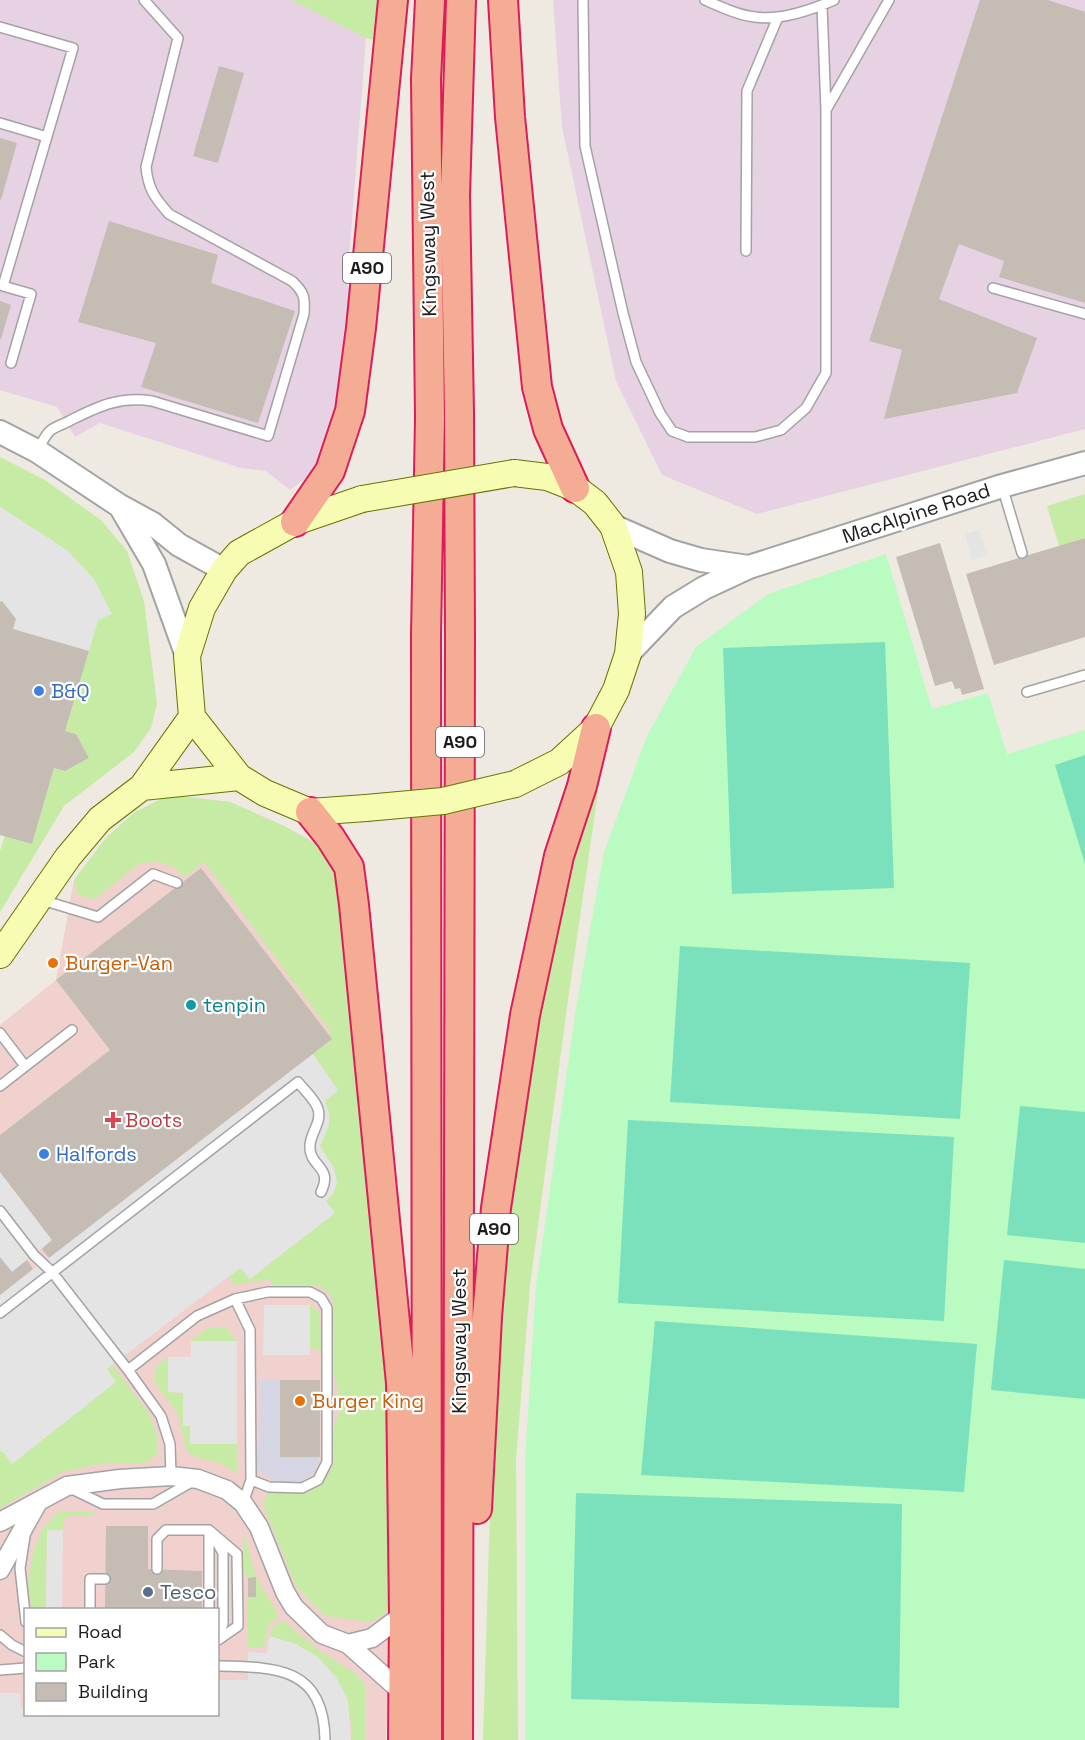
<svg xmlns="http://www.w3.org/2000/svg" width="1085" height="1740" viewBox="0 0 1085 1740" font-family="'Space Grotesk',sans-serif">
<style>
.commercial{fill:#f0d1ce;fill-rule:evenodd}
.industrial{fill:#e7d2e3}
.grass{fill:#c5eba4}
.park{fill:#bafbc1}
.pitch{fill:#7be1bc}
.parking{fill:#e4e4e4}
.plaza{fill:#d5d5e3}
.building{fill:#c5bcb4}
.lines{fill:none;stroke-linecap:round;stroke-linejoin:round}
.service-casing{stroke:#a3a3a3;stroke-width:12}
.minor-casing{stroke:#a3a3a3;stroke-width:21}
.tertiary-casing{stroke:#a3a3a3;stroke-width:26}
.secondary-casing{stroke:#657501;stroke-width:28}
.trunk-casing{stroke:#dd1d59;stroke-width:32}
.service{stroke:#fff;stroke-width:9}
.minor{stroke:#fff;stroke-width:18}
.tertiary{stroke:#fff;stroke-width:22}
.secondary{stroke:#f6fcb1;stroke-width:26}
.trunk{stroke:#f4ac94;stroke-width:28}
.secondary-bridge-casing{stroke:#657501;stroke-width:28;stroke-linecap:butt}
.secondary-bridge{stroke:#f6fcb1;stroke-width:26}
.shop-dot{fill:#3f7fe0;stroke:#fff;stroke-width:2}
.food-dot{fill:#e8710a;stroke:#fff;stroke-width:2}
.culture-dot{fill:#0f9aa8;stroke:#fff;stroke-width:2}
.health-dot{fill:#e0444e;stroke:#fff;stroke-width:2}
.service-dot{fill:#5c6f8a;stroke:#fff;stroke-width:2}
.labels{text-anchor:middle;stroke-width:4.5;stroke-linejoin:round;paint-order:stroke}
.shield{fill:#fff;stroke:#606060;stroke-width:1.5}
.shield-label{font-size:18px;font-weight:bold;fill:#1c1c1c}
.street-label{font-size:20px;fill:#1c1c1c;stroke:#fff}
.shop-label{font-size:20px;fill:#366cbe;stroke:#fff;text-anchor:start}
.food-label{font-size:20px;fill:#c56008;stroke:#fff;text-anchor:start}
.culture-label{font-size:20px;fill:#0d838f;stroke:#fff;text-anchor:start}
.health-label{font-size:20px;fill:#be3a42;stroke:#fff;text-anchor:start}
.service-label{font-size:20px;fill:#4e5e75;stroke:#fff;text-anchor:start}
</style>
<rect width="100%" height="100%" fill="#eeeae1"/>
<path class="commercial" d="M187,797L230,802L284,826L317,844L393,1588L386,1740H0V1025L56,980L74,880L106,838L135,812ZM26,1610H218V1714H26Z"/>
<path class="industrial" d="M0,0H354L352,29L366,38L347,284L353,300L337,428L325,456L309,476L290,490L266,471L241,468L100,423L75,437L57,407L0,390Z
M553,0H1085V429L757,514L662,475L616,381L562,127Z"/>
<path class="grass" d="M291,0H383L379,41L366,38Z
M0,457L45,480L102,521L127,551L144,601L157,704L151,728L134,752L64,806L0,912V851L5,836L32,844L54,768L65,771L89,758L76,734L65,731L98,620L68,551L0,507Z
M1085,494V538L1059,546L1047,506Z
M598,792L567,1007L530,1286L516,1459L518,1740H483L496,1316L512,1164L565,876L592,796Z
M165,797H187L230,802L284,826L317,844L326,850L337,868L396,1465L393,1588L387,1611L372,1622L325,1616L296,1586L263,1505L267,1494H304L322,1484L334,1464L333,1430L339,1414L338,1392L334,1373L333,1300L325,1289L314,1285H272L271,1279L234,1285L229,1276L240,1267L250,1279L326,1201L337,1183L334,1168L320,1146C327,1128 331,1120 325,1101L338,1090L313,1054L332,1039L329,1034L331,1032L204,862L185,877L174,867L158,862L140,863L95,899L78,895L74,880L106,838L135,812Z
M310,1305L320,1313L321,1352L310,1347Z
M209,1327H226L237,1341H191Z
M168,1357V1392L183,1393V1425L190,1426V1443L237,1444V1474L223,1464L196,1457L186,1450L179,1416L154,1381L155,1368Z
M112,1365L148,1412L158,1438V1453L145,1463H105L63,1472L0,1508V1452L2,1451L12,1463L116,1381L107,1369Z
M60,1511H93V1516H68L64,1521L63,1530H47L46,1609H32L28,1585L33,1552L43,1528Z
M244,1533L256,1577L279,1616L268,1625L264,1648L247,1647L248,1597H256V1577L248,1578L244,1570Z
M282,1620L321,1652L356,1674L366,1686V1740H351V1723L336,1677L319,1658L296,1644L269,1636L273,1628Z"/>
<path class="park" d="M886,554L932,709L988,693L1007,754L1085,730V1740H525V1460L536,1286L576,1008L604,852L647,736L696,647L768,594Z"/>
<path class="pitch" d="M885,642L894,888L732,894L723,648Z
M1085,755V864L1055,765Z
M680,946L970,963L960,1119L670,1102Z
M1020,1106L1085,1112V1243L1007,1235Z
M628,1120L954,1137L944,1321L618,1303Z
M1004,1260L1085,1269V1399L991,1390Z
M655,1321L977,1344L964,1492L641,1475Z
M576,1493L902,1504L899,1708L571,1699Z"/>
<path class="parking" d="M0,507L68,551L94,579L112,614L98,620L89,651L13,629L16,619L2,602H0Z
M979,530L987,555L972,560L965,534Z
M313,1054L338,1090L325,1101L329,1113V1125L320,1146L334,1168L337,1183L333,1194L326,1201L335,1213L250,1279L240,1268L112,1365L107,1369L116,1382L12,1464L2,1451L0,1452V1295Z
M0,1172L52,1240L12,1272L0,1257Z
M264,1305H310V1355H263Z
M191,1341H237V1444H190V1426H183V1393L168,1392V1357H191Z
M47,1530H63L62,1609H46Z
M269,1636L296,1644L319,1658L336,1677L348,1700L351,1740H0V1693H20L21,1708H25L26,1714H218V1680H248V1652L267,1653Z"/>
<path class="plaza" d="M260,1380H280V1457H320L315,1472L302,1481H276L263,1474L253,1463L252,1449L259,1442Z"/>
<path class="building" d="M980,0H1048L1085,12V303L999,277L1004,261L959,244L939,299L1037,338L1017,393L884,419L902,350L869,341Z
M219,66L244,73L218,163L193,156Z
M0,138L17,143L1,200L0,199Z
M109,221L218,255L211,283L295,311L258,423L141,387L156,343L78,322Z
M0,301L11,305L1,339H0Z
M1085,538V637L994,665L966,574Z
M940,543L984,689L962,695L960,688L955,689L952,681L935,686L896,557Z
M2,601L16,619L13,629L89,651L65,731L76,734L89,758L65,771L54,768L32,844L0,835V602Z
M201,868L332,1039L49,1258L42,1249L52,1240L0,1172V1135L110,1050L56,980Z
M0,1257L12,1272L27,1260L33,1269L0,1295Z
M280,1380H320V1457H280Z
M106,1526H148V1569L202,1571V1610H105Z
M256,1577V1597H248V1578Z"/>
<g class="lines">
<defs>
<path id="service" d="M583,0L585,146L623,313L636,362L660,413L672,431L688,437H755L781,430L806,408L826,373V110L822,6
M705,0C721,7 738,15 755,17C781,21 811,10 834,0
M0,27L73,48L3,286L31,294L11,363
M826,110L889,0
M0,123L47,137
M746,251L747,91L778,17
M993,288L1085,314
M37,451C41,445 45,435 50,431C55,426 65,424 71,420C99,406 120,396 152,401L268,436L304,314C305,298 305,293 292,281L169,214C155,198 148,189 146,167L178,38L144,0
M1002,486L1022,553
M1027,692L1085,675
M42,900L98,917L153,874L177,883
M0,1033L25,1066
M0,1086L72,1030
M0,1211L34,1255L52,1272L128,1370L161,1416L170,1444L171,1476
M235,1299L268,1292H310L321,1298L327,1308V1462L318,1480L302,1488L269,1487L251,1480
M0,1313L298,1082C304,1090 315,1099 318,1109C322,1122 311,1132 310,1145C308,1167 334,1166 321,1192
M128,1370L197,1316L235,1299L250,1330L251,1480L243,1503
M72,1489L103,1504H153L193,1481
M209,1530L237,1554L238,1626L218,1640
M25,1536L20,1568L26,1622
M214,1537L223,1553V1624L218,1635
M157,1569V1539L166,1530H209V1610
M90,1610V1579H105
M0,1635L12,1645L26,1652
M218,1666C276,1667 324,1667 325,1740
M0,1670L26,1668"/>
<path id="minor" d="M0,1522L67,1486L120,1479L171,1476L198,1479L227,1490L243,1503L259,1527L285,1592L294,1607L322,1634L348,1644L404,1694
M0,1570L38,1502
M348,1644L372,1638L404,1614"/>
<path id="tertiary" d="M0,432L37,451L120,506L153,524L179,545L224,570
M120,506L154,564L187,656
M613,526L670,551L701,560L748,567
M628,654L673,607L704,588L749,567L1002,486L1085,463"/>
<path id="secondary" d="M514,473L547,477L575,488L595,503L613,526L629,572L632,614L628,654L616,690L596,728L559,762L515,784
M362,499L295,522L239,553L224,570L202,608L187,656L192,717L239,777L265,793L310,812L366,808
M142,787L239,777
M0,955L68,857L100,819L142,787L192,717"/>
<path id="trunk" d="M503,0L510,117L537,387L548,429L575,488
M295,522L330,471L350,411L361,328L393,0
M310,812L330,837L349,867L354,905L401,1383L404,1614L403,1740
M477,1509L487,1317L496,1208L525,1015L559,856L582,786L596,728
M427,1740L426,635L430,418L426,79L430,0
M458,1740L460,636L459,412L455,195L461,0"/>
</defs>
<use href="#service" class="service-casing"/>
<use href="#minor" class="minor-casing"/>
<use href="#tertiary" class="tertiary-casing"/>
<use href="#secondary" class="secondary-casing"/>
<use href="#trunk" class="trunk-casing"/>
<use href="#service" class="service"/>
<use href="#minor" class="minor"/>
<use href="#tertiary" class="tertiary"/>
<use href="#secondary" class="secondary"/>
<use href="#trunk" class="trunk"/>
<defs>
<path id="secondary-bridge" d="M362,499L514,473
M366,808L443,801L515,784"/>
</defs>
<use href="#secondary-bridge" class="secondary-bridge-casing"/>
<use href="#secondary-bridge" class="secondary-bridge"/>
</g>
<g class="shop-dot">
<circle cx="39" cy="691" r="6"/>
<circle cx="44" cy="1154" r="6"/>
</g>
<g class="food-dot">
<circle cx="53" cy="963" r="6"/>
<circle cx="300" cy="1401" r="6"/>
</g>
<circle class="culture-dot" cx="191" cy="1005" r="6"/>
<path class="health-dot" d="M110 1111h6v6h6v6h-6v6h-6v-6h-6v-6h6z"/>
<circle class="service-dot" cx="148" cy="1592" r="6"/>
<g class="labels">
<g class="shield">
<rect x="343" y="253" width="48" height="30" rx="4.5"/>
<rect x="436" y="727" width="48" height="30" rx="4.5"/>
<rect x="470" y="1214" width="48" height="30" rx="4.5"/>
</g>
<g class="shield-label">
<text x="367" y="274">A90</text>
<text x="460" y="748">A90</text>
<text x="494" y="1235">A90</text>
</g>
<g class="street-label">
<text transform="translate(428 244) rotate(-91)" y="7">Kingsway West</text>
<text transform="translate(916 513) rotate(-18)" y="7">MacAlpine Road</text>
<text transform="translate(459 1341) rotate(-90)" y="7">Kingsway West</text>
</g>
<g class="shop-label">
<text x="51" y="698">B&amp;Q</text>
<text x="56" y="1161">Halfords</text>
</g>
<g class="food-label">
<text x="65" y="970">Burger-Van</text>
<text x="312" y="1408">Burger King</text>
</g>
<g class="culture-label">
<text x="203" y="1012">tenpin</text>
</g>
<g class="health-label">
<text x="125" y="1127">Boots</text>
</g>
<g class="service-label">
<text x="160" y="1599">Tesco</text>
</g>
</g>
<rect x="24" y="1608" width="195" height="108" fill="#ffffff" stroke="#a4a4a4" stroke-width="1.5"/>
<rect x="36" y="1628" width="30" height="9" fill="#f6fcb1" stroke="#a4a4a4" stroke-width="1.5"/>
<text x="78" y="1638" font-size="18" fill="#1c1c1c">Road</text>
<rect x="36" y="1653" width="30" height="18" fill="#bafbc1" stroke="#a4a4a4" stroke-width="1.5"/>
<text x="78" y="1668" font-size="18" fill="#1c1c1c">Park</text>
<rect x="36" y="1683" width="30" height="18" fill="#c5bcb4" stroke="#a4a4a4" stroke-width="1.5"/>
<text x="78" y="1698" font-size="18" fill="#1c1c1c">Building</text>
</svg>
